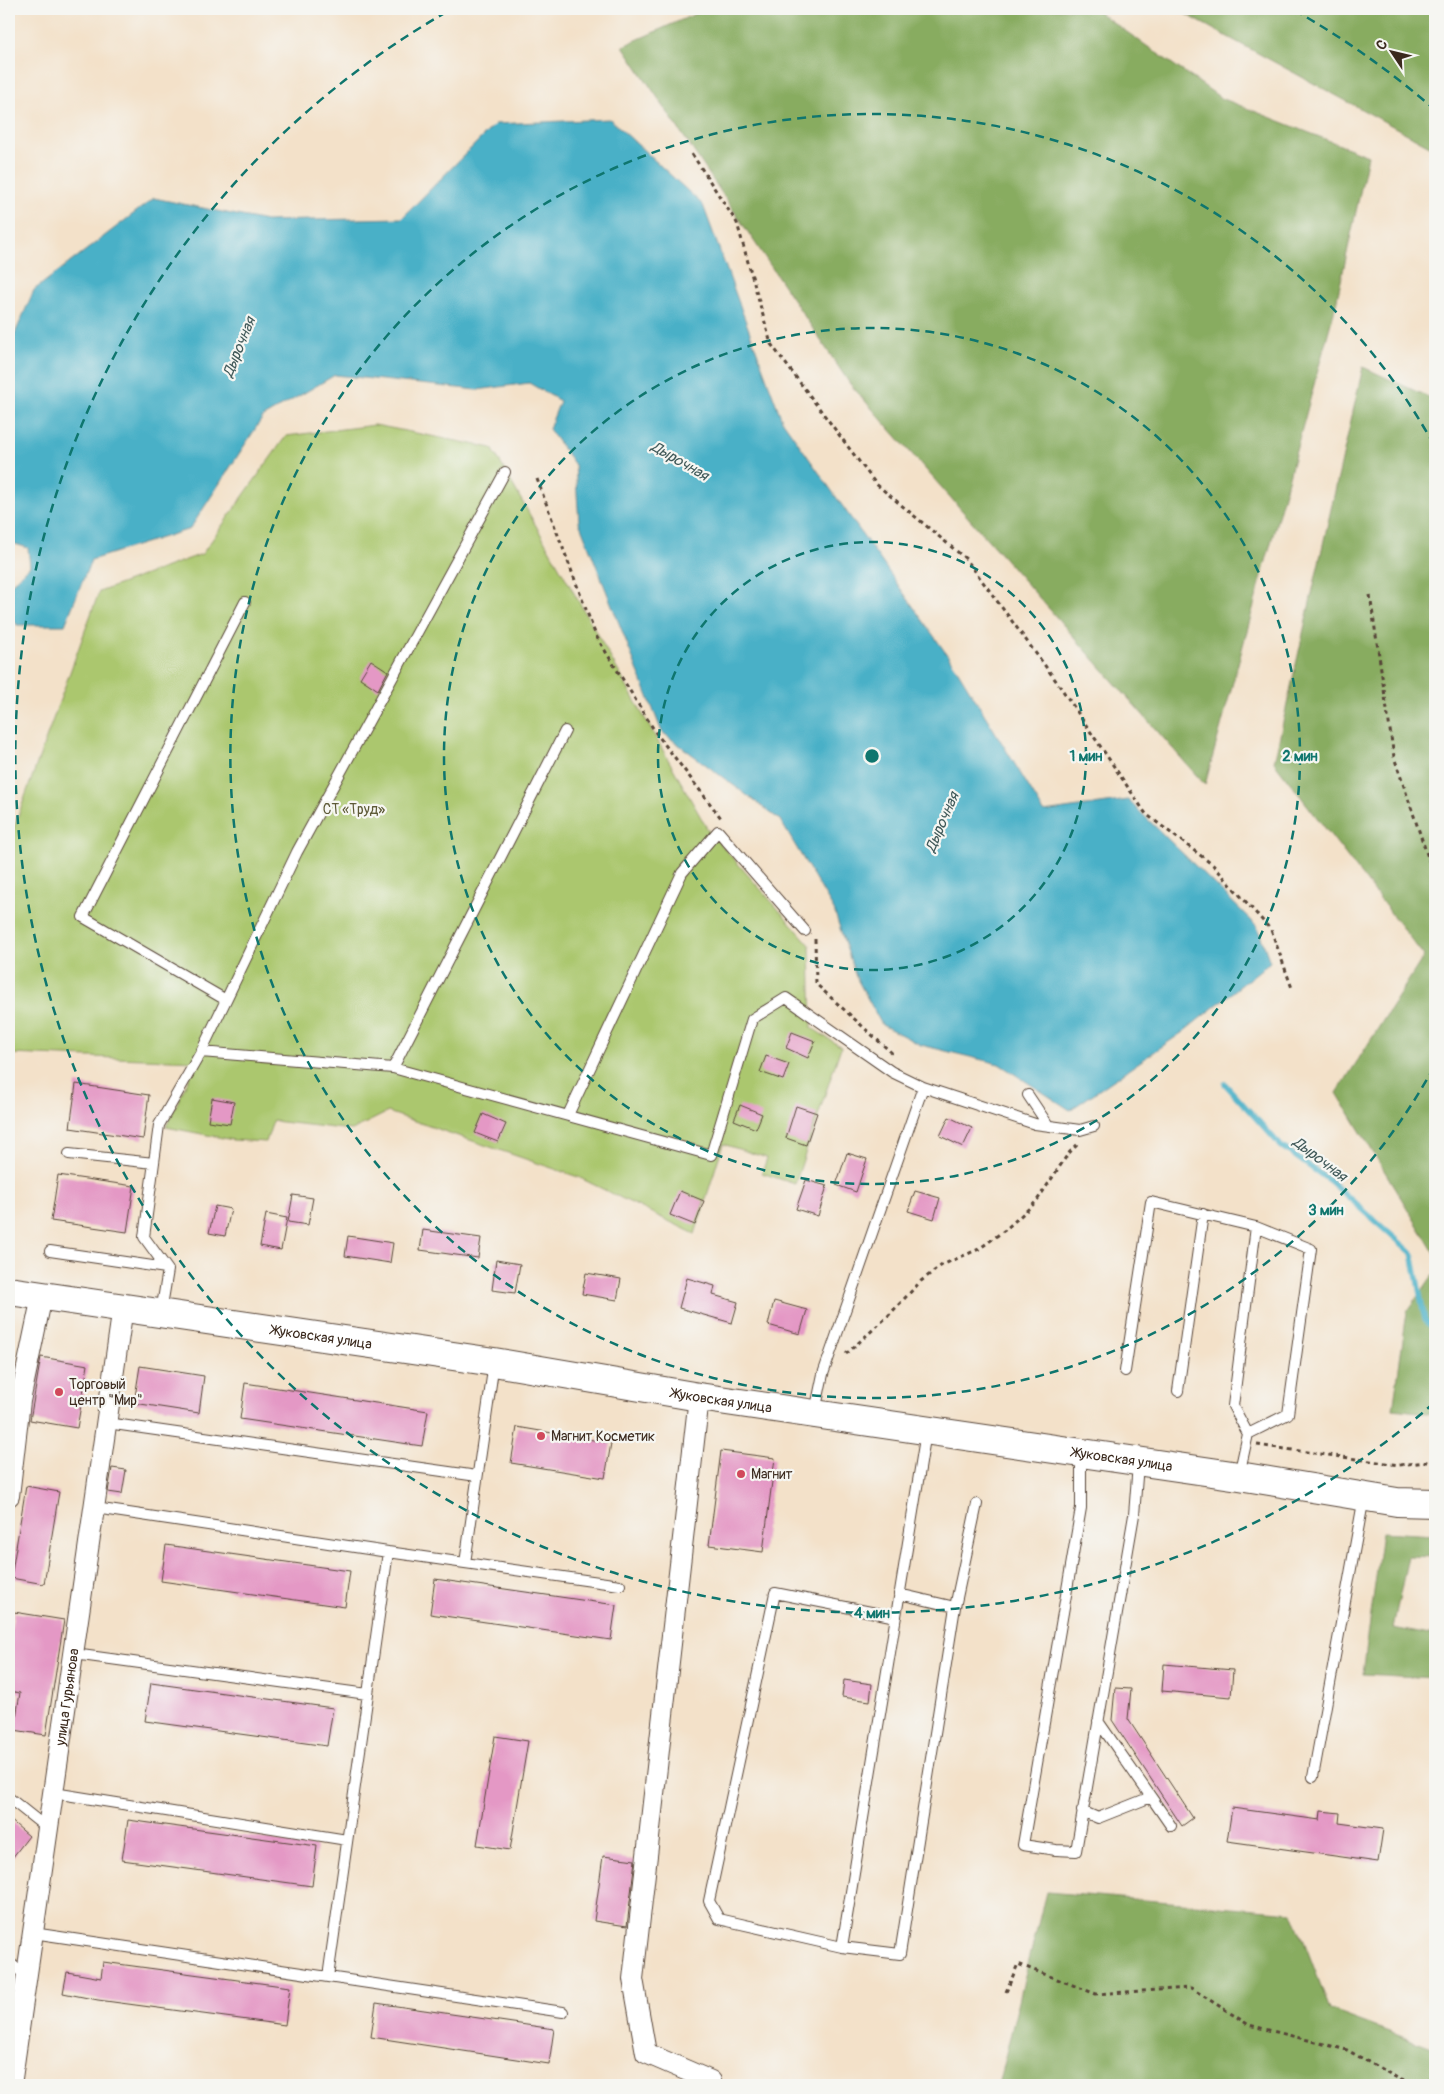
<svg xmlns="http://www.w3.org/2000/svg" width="1444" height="2094" viewBox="0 0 1444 2094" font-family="Pangolin,sans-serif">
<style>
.green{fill:#abc76e;stroke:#737846}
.forest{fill:#88ac61;stroke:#626b40}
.water{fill:#48b0c7;stroke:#426d72}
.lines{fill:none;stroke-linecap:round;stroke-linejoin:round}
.stream{stroke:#48b0c7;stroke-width:5.5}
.building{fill:#e498c5}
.lane-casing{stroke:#574538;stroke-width:12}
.street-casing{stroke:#574538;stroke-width:22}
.secondary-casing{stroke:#574538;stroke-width:30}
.path{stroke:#574538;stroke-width:3;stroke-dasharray:4 4;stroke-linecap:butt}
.lane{stroke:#fff;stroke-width:10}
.street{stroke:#fff;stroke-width:20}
.secondary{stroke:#fff;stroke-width:28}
.ring{fill:none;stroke:#0f766e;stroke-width:2.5;stroke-dasharray:9 6}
.poi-dot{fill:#d1495b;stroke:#f6f6f2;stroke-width:2}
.labels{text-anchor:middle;stroke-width:4.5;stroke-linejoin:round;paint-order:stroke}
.park-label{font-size:14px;fill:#5d5936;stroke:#f6f6f2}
.street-label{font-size:14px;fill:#3b2a1e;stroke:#f6f6f2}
.poi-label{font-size:14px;fill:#3b2a1e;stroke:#f6f6f2;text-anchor:start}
.water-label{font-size:15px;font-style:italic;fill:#405959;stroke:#f6f6f2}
.centre{fill:#0f766e;stroke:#f6f6f2;stroke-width:2.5}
.ring-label{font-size:15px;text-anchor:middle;font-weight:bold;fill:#0f766e;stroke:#f6f6f2;stroke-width:4.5;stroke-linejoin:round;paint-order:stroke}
</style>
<rect width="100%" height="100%" fill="#f6f6f2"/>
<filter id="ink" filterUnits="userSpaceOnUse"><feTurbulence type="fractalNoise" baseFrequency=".02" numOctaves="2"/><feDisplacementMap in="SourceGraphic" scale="10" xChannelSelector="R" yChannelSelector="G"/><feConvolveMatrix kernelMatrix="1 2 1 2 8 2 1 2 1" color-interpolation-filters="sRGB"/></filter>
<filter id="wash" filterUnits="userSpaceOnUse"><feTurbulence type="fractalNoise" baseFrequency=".0096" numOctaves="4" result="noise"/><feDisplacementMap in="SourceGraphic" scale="20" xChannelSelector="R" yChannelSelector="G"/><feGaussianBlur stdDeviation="1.12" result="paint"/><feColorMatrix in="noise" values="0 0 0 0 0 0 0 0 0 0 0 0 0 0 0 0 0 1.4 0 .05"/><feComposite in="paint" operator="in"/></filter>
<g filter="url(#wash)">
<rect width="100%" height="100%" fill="#f3e1c9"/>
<path class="green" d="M375,425L492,448L708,830L810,945L812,1028L841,1047L795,1184L762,1173L767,1158L723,1144L695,1234L578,1177L388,1112L352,1130L273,1121L266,1142L233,1140L166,1127L197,1061L9,1054V841L99,592L202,554L286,436Z"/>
<path class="forest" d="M706,9H1094L1221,98L1368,156L1336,304L1205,785L850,384L623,46Z
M1176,9H1435V149Z
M1363,367L1435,400V1254L1337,1093L1424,956L1274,762Z
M1435,1272V1414L1393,1409L1407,1312Z
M1382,1532L1435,1535V1557L1408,1556L1393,1628L1435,1636V1678L1363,1674Z
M1046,1892L1293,1912L1330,2010L1435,2049V2085H998Z"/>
<path class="water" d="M610,119L703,205L782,420L955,666L1044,812L1128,800L1257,926L1270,962L1183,1032L1070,1110L999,1064L921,1045L882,1025L856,977L834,910L780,820L662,732L579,522L575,465L549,429L560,401L529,383L477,390L335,375L263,417L190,529L91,560L65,625H17L9,613V586L30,566L28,548L9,542V347L34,290L154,198L266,221L402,218L495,124Z"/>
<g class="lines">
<path class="stream" d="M1225,1084L1281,1146L1330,1181L1412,1253L1425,1320L1435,1330"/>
</g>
<g id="blocks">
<path class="building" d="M371,660L388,671L378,690L360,678Z
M792,1032L815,1041L808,1058L786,1048Z
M766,1056L789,1064L783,1080L760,1072Z
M76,1084L149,1095L143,1139L70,1128Z
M212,1098L234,1102L230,1124L208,1121Z
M740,1105L762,1114L756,1129L734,1120Z
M796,1106L817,1113L806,1145L786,1138Z
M483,1114L506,1124L498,1142L475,1133Z
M949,1117L972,1128L963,1147L940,1136Z
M847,1153L867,1159L856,1192L836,1185Z
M58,1175L134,1186L127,1232L51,1221Z
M806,1180L827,1186L818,1216L796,1209Z
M680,1191L704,1201L695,1225L670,1215Z
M915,1191L940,1198L934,1219L908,1211Z
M293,1195L313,1198L308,1225L288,1222Z
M215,1206L231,1209L225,1236L209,1233Z
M266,1214L287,1218L281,1250L260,1246Z
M423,1230L481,1238L478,1258L420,1250Z
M348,1236L393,1243L390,1263L345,1256Z
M496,1260L520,1264L515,1293L492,1290Z
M586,1273L621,1279L617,1300L582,1294Z
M687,1278L715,1286L713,1295L738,1302L732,1323L679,1308Z
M774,1301L807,1310L800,1334L768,1325Z
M41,1357L88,1365L77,1428L30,1420Z
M140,1366L204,1376L199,1413L134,1403Z
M245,1383L428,1411L422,1446L240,1419Z
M517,1427L611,1443L605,1478L511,1463Z
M721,1451L775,1458L763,1552L709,1545Z
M112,1468L126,1470L122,1494L108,1492Z
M26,1486L59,1492L44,1584L11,1578Z
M166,1545L350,1571L345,1607L161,1581Z
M435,1579L616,1605L611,1640L430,1614Z
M14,1612L64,1620L46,1735L14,1730L20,1693L9,1691V1642Z
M1164,1664L1233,1670L1231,1697L1162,1691Z
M844,1680L872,1684L870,1701L842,1697Z
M151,1683L333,1708L327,1746L145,1721Z
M1115,1688L1131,1689L1128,1719L1193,1818L1182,1826L1112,1720Z
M495,1736L528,1741L510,1850L477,1845Z
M1232,1808L1320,1820L1321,1811L1340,1813L1339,1823L1383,1829L1378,1862L1227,1841Z
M9,1819L29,1836L9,1862Z
M128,1820L317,1846L312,1886L122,1860Z
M603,1856L635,1860L627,1926L594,1921Z
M103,1962L290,1987L285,2025L98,2000L63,1993L67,1972L101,1978Z
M376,2003L554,2029L549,2064L371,2037Z"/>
</g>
</g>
<g filter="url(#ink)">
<use href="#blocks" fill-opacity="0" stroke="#574538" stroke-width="1"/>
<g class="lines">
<defs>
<path id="lane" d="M226,1000L83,917L245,602
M201,1052L393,1068L711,1155L752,1019L786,998L892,1072L923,1087L823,1374L815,1412
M393,1068L565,731
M923,1087L1035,1124L1080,1130L1094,1126
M1028,1095L1048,1125
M568,1115L682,873L718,831L805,931
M69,1154L154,1163
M50,1251L166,1268
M161,1312L168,1270L144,1237L159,1125L201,1052L297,852L505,472
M1125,1371L1151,1202L1256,1227
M1178,1391L1203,1214
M107,1423L477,1476
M1081,1455V1508L1023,1845L1056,1850L1076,1851L1134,1515L1138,1464
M1239,1475L1248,1434L1233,1406L1256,1227L1311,1249L1288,1414L1248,1434
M95,1508L388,1552
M465,1563L620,1585
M899,1594L955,1607L977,1504
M896,1617L775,1593L709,1901L719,1919L842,1947L926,1432
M74,1654L367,1694
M1313,1777L1364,1497
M54,1793L347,1840
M1151,1797L1171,1826
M9,1798L48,1829
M1082,1811L1098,1818L1151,1797L1098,1721
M33,1933L328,1977L388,1552L465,1563L494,1363
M842,1947L900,1954L955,1607
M9,1962L27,1977
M328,1977L563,2012"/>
<g id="street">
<path d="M699,1397L633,1979L646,2053L711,2081L710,2085"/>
<path d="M9,1496L20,1401L42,1296"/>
<path id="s1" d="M11,2085L123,1307"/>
</g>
<g id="secondary">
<path id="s2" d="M9,1291L494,1362L699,1397L1239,1476L1397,1502L1435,1503"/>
</g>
</defs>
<use href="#lane" class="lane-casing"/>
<use href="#street" class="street-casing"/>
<use href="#secondary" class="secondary-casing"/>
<path class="path" d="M692,154L737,223L771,344L876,484L966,559L1057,682L1146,814L1213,865L1271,930L1292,988
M537,479L596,636L656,733L721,818
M1370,595L1394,757L1435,878
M815,939L816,984L894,1055
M846,1354L888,1316L921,1281L942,1265L979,1249L1005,1230L1036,1202L1068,1154L1079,1143
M1257,1445L1399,1465L1435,1461
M1006,1992L1018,1964L1096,1994L1191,1988L1249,2025L1347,2050L1401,2080L1422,2085"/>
<use href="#lane" class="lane"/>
<use href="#street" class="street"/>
<use href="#secondary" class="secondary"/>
</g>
</g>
<g class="ring">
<circle cx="872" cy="756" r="214"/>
<circle cx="872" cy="756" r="428"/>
<path d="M1434 1067A642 642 0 1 1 1434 445"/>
<path d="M1434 1403A857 857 0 1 1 450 10M1294 10A857 857 0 0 1 1434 109"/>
</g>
<g class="poi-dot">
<circle cx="59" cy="1392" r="5"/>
<circle cx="541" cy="1436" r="5"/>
<circle cx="741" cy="1474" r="5"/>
</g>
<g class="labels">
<g class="park-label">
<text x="354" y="814">СТ «Труд»</text>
</g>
<g class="street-label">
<text dy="5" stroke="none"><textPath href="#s2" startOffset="316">Жуковская улица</textPath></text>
<text dy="5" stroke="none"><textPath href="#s2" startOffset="721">Жуковская улица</textPath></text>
<text dy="5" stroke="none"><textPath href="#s2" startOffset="1126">Жуковская улица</textPath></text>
<text dy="5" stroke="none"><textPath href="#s1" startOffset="392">улица Гурьянова</textPath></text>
</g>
<g class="poi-label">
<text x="69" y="1389">Торговый<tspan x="69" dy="16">центр "Мир"</tspan></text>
<text x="551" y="1441">Магнит Косметик</text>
<text x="751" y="1479">Магнит</text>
</g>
<g class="water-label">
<text transform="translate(239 347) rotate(-68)" y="5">Дырочная</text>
<text transform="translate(680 461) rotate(30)" y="5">Дырочная</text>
<text transform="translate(942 822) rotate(-67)" y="5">Дырочная</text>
<text transform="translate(1320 1159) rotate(37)" y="5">Дырочная</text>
</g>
</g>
<circle cx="872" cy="756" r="8" class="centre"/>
<g class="ring-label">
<text x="1086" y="761">1 мин</text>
<text x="1300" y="761">2 мин</text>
<text x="1326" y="1215">3 мин</text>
<text x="872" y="1618">4 мин</text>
</g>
<rect width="1444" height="2094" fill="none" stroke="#f6f6f2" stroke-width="30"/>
<g transform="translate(1392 52) rotate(305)" stroke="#f6f6f2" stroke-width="4" paint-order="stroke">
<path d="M0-4L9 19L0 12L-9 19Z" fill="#3b2a1e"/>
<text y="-8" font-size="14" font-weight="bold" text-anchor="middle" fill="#3b2a1e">С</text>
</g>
</svg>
